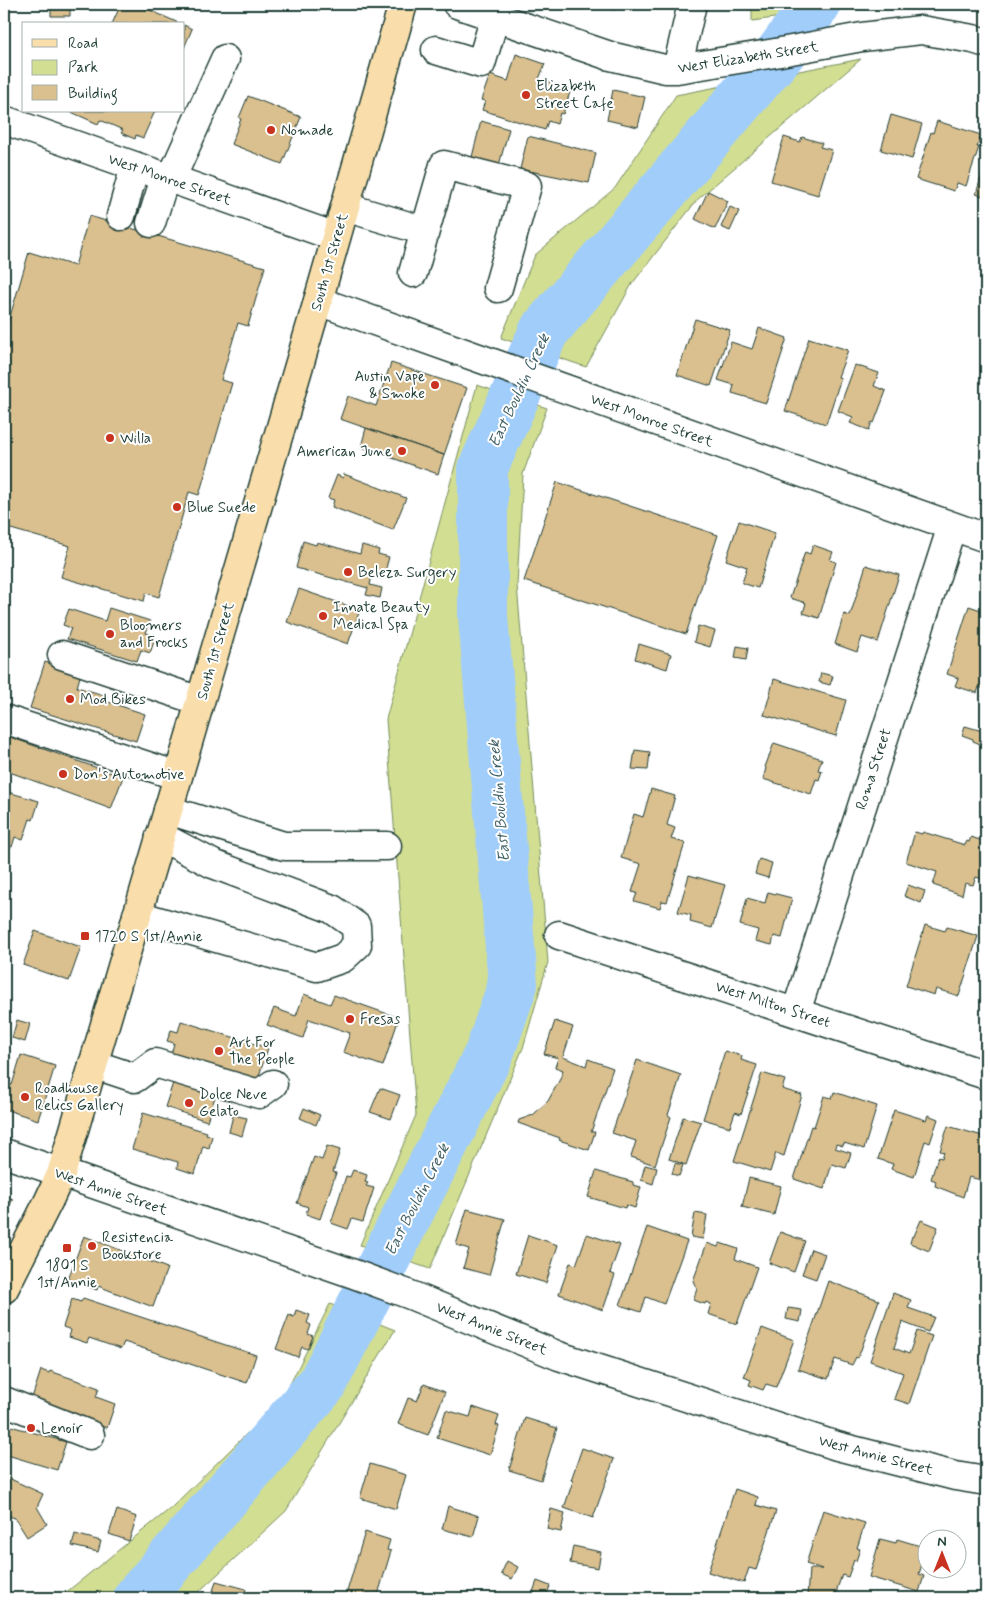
<svg xmlns="http://www.w3.org/2000/svg" width="990" height="1602" viewBox="0 0 990 1602" font-family="Mynerve,sans-serif">
<style>
.green{fill:#d2de91;stroke:#788e62}
.lines{fill:none;stroke-linecap:round;stroke-linejoin:round}
.river{stroke:#a1cdfb;stroke-width:50}
.building{fill:#dabf8f;stroke:#1f3d34}
.minor-casing{stroke:#1f3d34;stroke-width:31}
.major-casing{stroke:#1f3d34;stroke-width:31}
.minor{stroke:#fff;stroke-width:28}
.major{stroke:#f9deab;stroke-width:28}
.poi-dot{fill:#c8321e;stroke:#fff;stroke-width:2}
.labels{text-anchor:middle;stroke-width:4;stroke-linejoin:round;paint-order:stroke}
.street-label{font-size:15px;fill:#1f3d34;stroke:#fff}
.poi-label{font-size:15px;fill:#1f3d34;stroke:#fff;text-anchor:start}
.water-label{font-size:16px;font-style:italic;fill:#406166;stroke:#fff}
</style>
<rect width="100%" height="100%" fill="#fff"/>
<filter id="ink" filterUnits="userSpaceOnUse"><feTurbulence type="fractalNoise" baseFrequency=".02" numOctaves="2"/><feDisplacementMap in="SourceGraphic" scale="10" xChannelSelector="R" yChannelSelector="G"/><feConvolveMatrix kernelMatrix="1 2 1 2 8 2 1 2 1" color-interpolation-filters="sRGB"/></filter>
<g filter="url(#ink)">
<path class="green" d="M752,4H866L864,6L752,21Z
M861,59L697,200L632,284L586,367L501,338L535,255L615,188L676,95Z
M477,385L547,408L523,474L517,585L548,962L523,1048L430,1269L360,1245L416,1115L386,719Z
M330,1304L395,1330L286,1511L192,1598H59L171,1508L283,1398Z"/>
<g class="lines">
<path class="river" d="M138,1598L322,1384L489,1054L513,984L483,616V468L544,331L781,52L816,4"/>
</g>
<path class="building" d="M4,4H7L4,23Z
M51,4H70V16H51Z
M121,4H136L181,24H112Z
M168,4H180L177,8Z
M596,4H616L614,10Z
M184,25L192,29L184,48Z
M516,54L545,64L539,79L571,89L563,114L560,113L557,124L548,121L545,130L482,110L485,101L481,100L490,75L508,81Z
M613,90L645,97L638,127L607,120Z
M248,96L301,117L282,164L231,144L241,119L239,118Z
M69,111H155L143,138L136,135L135,139L121,133L123,130L100,120L98,124Z
M891,115L922,124L912,159L881,150Z
M481,121L509,129L499,165L472,157Z
M937,121L981,135L977,147H979L966,186L957,183L954,191L916,179L931,132L933,133Z
M528,136L596,153L589,183L520,169Z
M784,137L800,142L802,137L822,143L820,147L832,150L818,195L771,181Z
M986,161V197L976,194Z
M708,191L728,201L715,229L695,219Z
M730,207L739,211L730,231L721,227Z
M89,216L265,267L248,326L238,323L221,380L232,383L199,495L189,492L159,597L146,593L144,601L61,577L70,546L4,527V337L29,252L75,266Z
M695,319L730,330L711,386L677,375Z
M759,328L787,338L766,403L732,393L734,385L718,380L731,342L752,349Z
M809,338L848,350L838,377L841,378L826,424L785,411Z
M391,363L467,388L444,455L340,419L348,396L376,406Z
M855,365L879,373L874,386L886,391L874,423L872,422L869,430L850,423L853,417L838,411Z
M366,428L444,455L438,474L361,447Z
M344,474L406,498L393,530L332,507L334,500L328,498L337,475L343,478Z
M557,482L718,535L686,634L524,581Z
M739,521L775,533L758,588L742,583L747,567L726,560Z
M303,541L316,545L317,542L360,554L362,545L379,550L378,554L389,557L383,579L372,576L370,585L382,588L380,598L366,595L368,588L296,568Z
M813,545L833,552L830,560L836,562L819,618L803,613L806,603L790,598L805,552L810,554Z
M866,565L899,575L878,642L862,637L857,652L835,644L844,614L850,616Z
M299,589L360,610L348,644L287,622Z
M984,600L986,601V689L979,687L977,693L955,686L958,678L947,674L969,606L981,610Z
M109,608L150,621L146,633L156,636L150,653L141,650L137,661L67,639L71,628L63,625L69,609L105,621Z
M698,626L715,631L710,647L694,642Z
M639,644L671,654L667,669L635,659Z
M737,646L748,648L746,660L735,658Z
M45,662L81,673L77,687L107,696L105,701L145,714L136,741L30,708Z
M821,673L833,676L830,685L819,682Z
M774,679L846,700L836,736L764,715Z
M965,726L986,732V755L983,753L985,746L973,741V739L962,735Z
M4,735L123,777L111,809L4,770Z
M774,743L822,759L818,770L822,771L819,780L816,779L811,794L763,779L766,768L765,767Z
M635,750L650,752L648,770L632,769Z
M651,789L675,796L667,825L675,828L671,839L685,843L667,902L662,901L660,908L634,901L637,893L632,892L641,864L621,858L634,814L643,817Z
M4,791L39,801L33,820L30,819L23,840L15,837L12,847L4,844Z
M915,832L922,834L923,832L965,845L967,841L969,842L971,837L986,842V880L976,877L973,885L965,883L962,895L933,885L937,872L906,862Z
M759,859L772,863L768,878L755,874Z
M689,875L725,885L712,928L690,922L691,915L678,912Z
M908,885L925,891L921,903L904,896Z
M768,892L792,898L782,938L774,936L772,945L755,941L758,930L740,925L747,898L765,903Z
M925,925L945,931L947,927L978,936L959,996L936,989L934,995L906,986Z
M35,931L81,947L69,981L23,965Z
M304,994L330,1004L334,995L399,1018L383,1066L343,1052L350,1033L309,1019L303,1038L267,1025L274,1008L296,1016Z
M4,1010L8,1012L4,1021Z
M17,1020L30,1024L25,1042L12,1038Z
M181,1021L268,1048L257,1082L171,1055L174,1043L167,1041L171,1030L178,1032Z
M555,1021L573,1027L563,1057L586,1066L588,1059L613,1068L591,1132H595L589,1150L559,1140L560,1138L518,1123L519,1120L533,1115L548,1101L560,1079L563,1070L555,1067L558,1058L544,1054Z
M725,1051L742,1056L741,1060L757,1065L741,1114L735,1112L730,1127L703,1119Z
M21,1055L55,1066L38,1120L4,1109V1082L12,1085Z
M637,1060L681,1075L668,1115L671,1117L655,1165L631,1157L636,1141L612,1133Z
M762,1073L785,1080L782,1089L802,1095L784,1156L776,1153L770,1172L734,1161Z
M174,1080L216,1094L207,1121L165,1107Z
M380,1088L400,1095L391,1119L370,1112Z
M834,1092L877,1106L864,1149L844,1143L843,1146L836,1144L835,1148L851,1153L846,1168L832,1164L824,1189L794,1179L811,1126L814,1127L824,1096L832,1098Z
M304,1108L320,1115L316,1125L300,1118Z
M894,1110L926,1120L928,1115L938,1119L930,1143L925,1141L914,1177L891,1169L893,1164L878,1159Z
M143,1113L207,1132L206,1134L212,1136L209,1148L203,1146L195,1174L177,1168L178,1162L132,1149Z
M233,1115L247,1118L242,1136L229,1132Z
M683,1117L701,1122L686,1165L669,1159Z
M948,1126L986,1137V1162L981,1180L969,1177L963,1197L935,1186L936,1181L931,1179L938,1157L942,1158L944,1152L940,1151Z
M327,1146L340,1150L333,1172L336,1173L320,1219L306,1214L308,1207L297,1203L314,1157L322,1160Z
M675,1163L683,1165L679,1176L672,1174Z
M645,1165L657,1168L653,1184L641,1180Z
M353,1170L367,1175L365,1182L368,1183L366,1186L374,1188L363,1222L352,1219L348,1229L331,1223L346,1176L350,1177Z
M596,1171L633,1182V1185L641,1187L635,1208L626,1205L625,1208L588,1197Z
M749,1178L781,1186L774,1215L742,1207Z
M4,1196L13,1199L4,1216Z
M467,1209L505,1219L489,1275L463,1268L469,1249L456,1245Z
M695,1213L707,1215L703,1239L691,1237Z
M921,1220L938,1227L929,1251L910,1243L912,1236H914Z
M647,1227L687,1241L664,1304L646,1297L641,1312L620,1305Z
M780,1232L805,1241L794,1272L769,1263Z
M587,1234L620,1245L610,1273L615,1275L603,1310L559,1294L570,1263L576,1265Z
M528,1235L558,1245L546,1283L516,1274Z
M84,1236L167,1268L153,1307L98,1286L97,1290L68,1279Z
M707,1243L718,1247L720,1243L738,1249L735,1259L757,1267L737,1324L708,1314L711,1304L706,1302L705,1304L693,1300L697,1289L693,1281Z
M811,1249L825,1254L816,1279L802,1274Z
M828,1281L879,1300L858,1358L856,1357L852,1365L835,1359L828,1379L798,1369Z
M893,1293L911,1300L908,1308L934,1317L928,1332L902,1322L894,1348L909,1354L917,1331L932,1336L909,1404L894,1399L903,1373L870,1361Z
M83,1298L256,1355L247,1383L124,1342L121,1349L89,1338L87,1343L69,1337L71,1330L63,1327L72,1299L81,1302Z
M788,1308L802,1310L800,1322L786,1319Z
M296,1310L310,1315L307,1323L311,1325L308,1334L313,1336L308,1349L302,1347L298,1357L276,1349L289,1315L294,1317Z
M762,1328L794,1340L776,1387L766,1384L763,1390L749,1385L751,1380L744,1377Z
M41,1370L49,1373L50,1371L99,1388L96,1397L115,1404L107,1428L31,1401Z
M424,1384L445,1392L428,1435L398,1424L408,1398L417,1401Z
M473,1407L499,1416L496,1425L499,1426L490,1455L437,1438L446,1410L470,1417Z
M525,1418L557,1428L541,1480L509,1470Z
M4,1424L66,1442L57,1470L4,1454Z
M582,1448L614,1459L593,1518L564,1508L573,1481L571,1480Z
M370,1464L406,1475L396,1509L360,1498Z
M4,1476L43,1494L37,1507L47,1524L27,1537L15,1518L9,1516L4,1527Z
M735,1489L758,1497L756,1505L776,1511L756,1570L749,1568L744,1583L708,1572Z
M448,1506L479,1516L473,1537L442,1529Z
M551,1509L565,1513L561,1532L547,1529Z
M117,1510L137,1517L129,1541L109,1534Z
M823,1510L865,1523L857,1548L860,1549L856,1561L854,1560L848,1577L842,1575L837,1589V1598H807L809,1569H822L806,1564Z
M365,1532L390,1540L387,1550L391,1551L377,1598H345Z
M75,1534L101,1541L98,1552L72,1546Z
M880,1539L896,1543L897,1539L927,1548L919,1574L924,1576L919,1592L869,1577Z
M573,1546L601,1552L598,1568L570,1563Z
M507,1561L518,1567L512,1579L501,1574Z
M216,1581L246,1589L243,1598H211Z
M537,1581L550,1586L546,1597L533,1592Z
M277,1594L293,1598H276Z
M324,1594L338,1598H323Z"/>
<g class="lines">
<defs>
<path id="minor" d="M457,4L610,56L665,69H677L775,53L862,37L921,30L973,39L986,43
M436,50L481,64L495,17
M677,69L692,4
M4,120L336,237
M171,179L225,59
M345,207L425,231L444,165L527,186L498,288
M121,216L135,166
M151,223L165,178
M413,273L425,231
M318,301L986,538
M62,655L200,701
M4,719L178,776
M168,810L284,846H387
M137,915L317,967L343,958L357,945L356,926L332,909L213,864L160,836
M559,935L986,1075
M796,1012L952,526
M93,1064L135,1078L155,1063L259,1094L273,1084
M4,1153L354,1274L408,1294L559,1356L837,1446L955,1476L986,1481
M4,1401L90,1435"/>
<path id="major" d="M4,1289L49,1200L61,1174L318,301L403,4"/>
</defs>
<use href="#minor" class="minor-casing"/>
<use href="#major" class="major-casing"/>
<use href="#minor" class="minor"/>
<use href="#major" class="major"/>
</g>
</g>
<g class="poi-dot">
<circle cx="526" cy="95" r="5"/>
<circle cx="271" cy="130" r="5"/>
<circle cx="435" cy="385" r="5"/>
<circle cx="110" cy="438" r="5"/>
<circle cx="402" cy="451" r="5"/>
<circle cx="177" cy="507" r="5"/>
<circle cx="348" cy="572" r="5"/>
<circle cx="323" cy="616" r="5"/>
<circle cx="110" cy="634" r="5"/>
<circle cx="70" cy="699" r="5"/>
<circle cx="63" cy="774" r="5"/>
<rect x="80" y="931" width="10" height="10" rx="2.5"/>
<circle cx="350" cy="1019" r="5"/>
<circle cx="219" cy="1051" r="5"/>
<circle cx="25" cy="1097" r="5"/>
<circle cx="189" cy="1103" r="5"/>
<circle cx="92" cy="1246" r="5"/>
<rect x="62" y="1243" width="10" height="10" rx="2.5"/>
<circle cx="31" cy="1428" r="5"/>
</g>
<g class="labels">
<g class="street-label">
<text transform="translate(748 57) rotate(-9)" y="5">West Elizabeth Street</text>
<text transform="translate(170 179) rotate(19)" y="5">West Monroe Street</text>
<text transform="translate(329 262) rotate(-74)" y="5">South 1st Street</text>
<text transform="translate(652 420) rotate(20)" y="5">West Monroe Street</text>
<text transform="translate(215 651) rotate(-74)" y="5">South 1st Street</text>
<text transform="translate(873 769) rotate(-72)" y="5">Roma Street</text>
<text transform="translate(773 1004) rotate(18)" y="5">West Milton Street</text>
<text transform="translate(111 1191) rotate(19)" y="5">West Annie Street</text>
<text transform="translate(492 1328) rotate(22)" y="5">West Annie Street</text>
<text transform="translate(876 1455) rotate(15)" y="5">West Annie Street</text>
</g>
<g class="poi-label">
<text x="536" y="91">Elizabeth<tspan x="536" dy="17">Street Cafe</tspan></text>
<text x="281" y="135">Nomade</text>
<text x="425" y="381" text-anchor="end">Austin Vape<tspan x="425" dy="17">&amp; Smoke</tspan></text>
<text x="120" y="443">Willa</text>
<text x="392" y="456" text-anchor="end">American June</text>
<text x="187" y="512">Blue Suede</text>
<text x="358" y="577">Beleza Surgery</text>
<text x="333" y="612">Innate Beauty<tspan x="333" dy="17">Medical Spa</tspan></text>
<text x="120" y="630">Bloomers<tspan x="120" dy="17">and Frocks</tspan></text>
<text x="80" y="704">Mod Bikes</text>
<text x="73" y="779">Don's Automotive</text>
<text x="95" y="941">1720 S 1st/Annie</text>
<text x="360" y="1024">Fresas</text>
<text x="229" y="1047">Art For<tspan x="229" dy="17">The People</tspan></text>
<text x="35" y="1093">Roadhouse<tspan x="35" dy="17">Relics Gallery</tspan></text>
<text x="199" y="1099">Dolce Neve<tspan x="199" dy="17">Gelato</tspan></text>
<text x="102" y="1242">Resistencia<tspan x="102" dy="17">Bookstore</tspan></text>
<text x="67" y="1270" text-anchor="middle">1801 S<tspan x="67" dy="17">1st/Annie</tspan></text>
<text x="41" y="1433">Lenoir</text>
</g>
<g class="water-label">
<text transform="translate(518 390) rotate(-65)" y="6">East Bouldin Creek</text>
<text transform="translate(498 801) rotate(-95)" y="6">East Bouldin Creek</text>
<text transform="translate(416 1199) rotate(-63)" y="6">East Bouldin Creek</text>
</g>
</g>
<rect width="990" height="1602" fill="none" stroke="#fff" stroke-width="20"/>
<rect x="10" y="10" width="970" height="1582" fill="none" stroke="#1f3d34" stroke-width="2" filter="url(#ink)"/>
<rect x="22" y="22" width="162" height="90" fill="#ffffff" stroke="#a5b1ae"/>
<rect x="32" y="39" width="25" height="8" fill="#f9deab" stroke="#a5b1ae"/>
<text x="68" y="48" font-size="15" fill="#1f3d34">Road</text>
<rect x="32" y="60" width="25" height="15" fill="#d2de91" stroke="#a5b1ae"/>
<text x="68" y="72" font-size="15" fill="#1f3d34">Park</text>
<rect x="32" y="85" width="25" height="15" fill="#dabf8f" stroke="#a5b1ae"/>
<text x="68" y="98" font-size="15" fill="#1f3d34">Building</text>
<g transform="translate(942 1554)"><circle r="24" fill="#ffffff" stroke="#a5b1ae"/>
<path d="M0-4L9 19L0 12L-9 19Z" fill="#c8321e"/>
<text y="-8" font-size="14" font-weight="bold" text-anchor="middle" fill="#1f3d34">N</text>
</g>
</svg>
